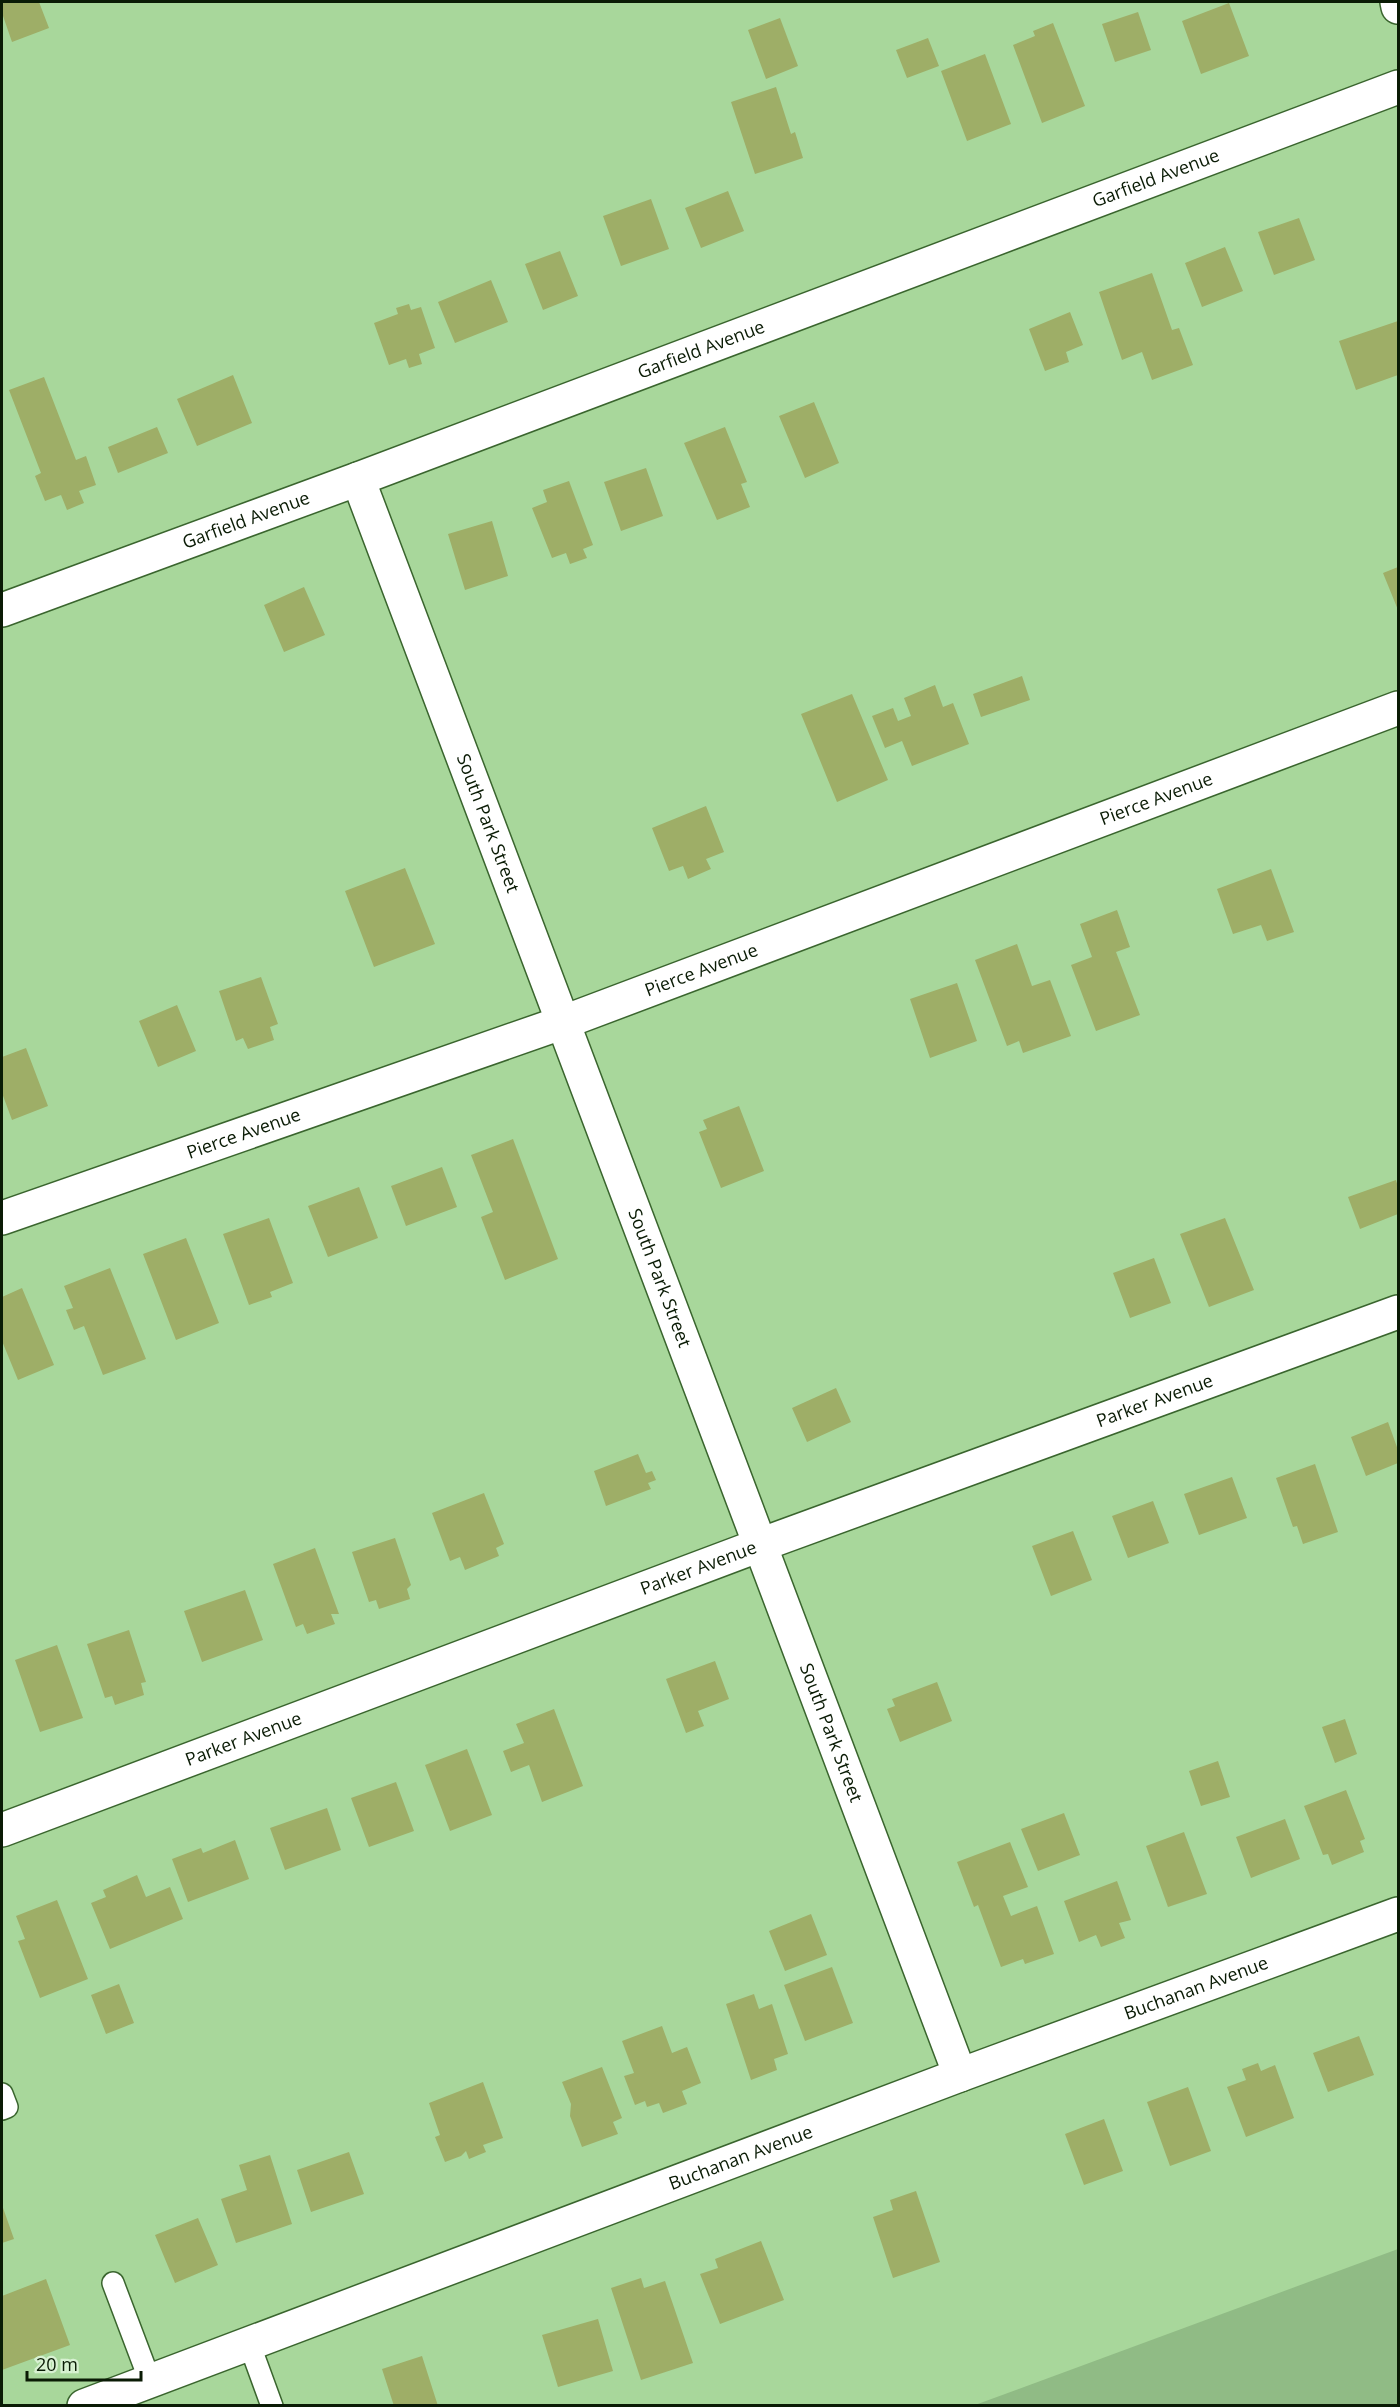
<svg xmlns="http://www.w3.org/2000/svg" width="1400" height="2407" viewBox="0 0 1400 2407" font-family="'Open Sans',sans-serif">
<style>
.green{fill:#90bb85}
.building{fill:#9eae67}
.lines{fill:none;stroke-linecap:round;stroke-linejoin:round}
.service-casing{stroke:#3a652e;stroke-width:24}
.minor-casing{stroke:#3a652e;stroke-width:36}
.service{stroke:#fff;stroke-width:21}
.minor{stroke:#fff;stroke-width:33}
.labels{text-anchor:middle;stroke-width:4.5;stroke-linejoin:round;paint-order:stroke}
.street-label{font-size:18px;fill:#0a1b05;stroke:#d8f1d2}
</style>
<rect width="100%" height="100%" fill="#a8d79b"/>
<path class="green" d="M1398,2249V2405H975Z"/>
<path class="building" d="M2,2H39L49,28L12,42L2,13Z
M1229,3L1249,56L1201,74L1182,21Z
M1138,12L1151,50L1115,62L1102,24Z
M780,18L798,66L766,79L748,30Z
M1053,23L1085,106L1042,123L1013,45L1035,36L1033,31Z
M928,38L939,66L907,78L896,50Z
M985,54L1011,124L967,141L941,71Z
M776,87L791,134L795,132L803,158L755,174L731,102Z
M728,191L744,231L701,248L685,208Z
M651,199L669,249L621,266L603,216Z
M1299,218L1315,260L1274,275L1258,232Z
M1225,247L1243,291L1202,307L1185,263Z
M560,251L578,296L543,310L525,264Z
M1152,273L1172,330L1179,328L1193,365L1152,380L1142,352L1122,360L1099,292Z
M491,280L508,322L455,343L438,302Z
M409,304L411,310L421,307L435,348L419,354L422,364L409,368L406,359L389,365L374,323L398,314L396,308Z
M1070,312L1083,345L1066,352L1069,362L1045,371L1029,329Z
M1398,321V375L1356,390L1339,341Z
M233,375L252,423L197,446L177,399Z
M44,377L76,460L86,456L96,485L79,491L84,503L67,510L61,495L45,501L35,476L41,473L9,390Z
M814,402L839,463L805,478L779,416Z
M157,427L168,453L118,473L108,447Z
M725,427L747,482L741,484L750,507L717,520L684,443Z
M646,468L663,516L621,531L604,482Z
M569,481L593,545L583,549L587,558L570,564L566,553L552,558L532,508L547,502L543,490Z
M492,521L508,576L465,590L448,534Z
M1398,567V610L1383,573Z
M304,587L325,635L284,652L264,605Z
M1022,676L1030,700L981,717L973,694Z
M935,685L943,707L953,703L969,744L912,766L902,741L885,748L872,716L893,708L898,721L911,716L904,698Z
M852,694L888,780L837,802L801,714Z
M706,806L724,852L706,859L711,869L688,879L683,866L669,871L652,828Z
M405,868L435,944L374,967L345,891Z
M1271,869L1294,932L1267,941L1261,925L1233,934L1217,889Z
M1117,910L1130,947L1116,952L1140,1015L1096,1031L1071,965L1092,957L1080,924Z
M1017,944L1032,986L1050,980L1071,1036L1023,1053L1019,1041L1007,1046L975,960Z
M261,977L278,1024L270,1027L274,1040L248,1049L243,1038L236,1041L219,991Z
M957,983L977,1041L930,1058L910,999Z
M177,1005L196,1051L158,1067L139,1021Z
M26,1048L48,1106L12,1120L2,1093V1057Z
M739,1106L764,1171L721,1188L699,1132L707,1129L703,1120Z
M513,1139L558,1259L505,1280L481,1217L493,1212L471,1155Z
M442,1167L457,1207L406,1226L391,1186Z
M1396,1180L1398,1187V1214L1360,1229L1348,1197Z
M359,1187L378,1238L328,1257L308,1206Z
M269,1218L293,1283L270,1292L272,1297L249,1305L223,1234Z
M1225,1218L1254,1290L1209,1307L1180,1234Z
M186,1238L219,1323L176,1340L143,1254Z
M1154,1258L1171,1303L1130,1318L1113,1273Z
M110,1268L146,1359L103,1375L84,1326L74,1330L66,1310L73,1308L64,1286Z
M22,1288L54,1365L18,1380L2,1341V1297Z
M836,1388L851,1422L807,1442L792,1408Z
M1388,1422L1398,1450V1463L1366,1476L1351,1437Z
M638,1454L646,1473L652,1471L656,1480L648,1483L651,1489L606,1506L594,1471Z
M1315,1464L1338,1532L1303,1544L1297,1526L1293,1527L1276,1478Z
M1232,1477L1247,1518L1199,1535L1184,1494Z
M484,1493L504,1544L496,1548L499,1556L465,1570L460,1557L450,1561L432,1513Z
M1153,1501L1169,1543L1128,1558L1112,1516Z
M1073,1531L1092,1580L1051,1596L1032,1546Z
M395,1538L411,1585L407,1589L410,1599L379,1609L376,1600L369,1602L352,1552Z
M315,1548L339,1614H331L335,1624L307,1634L303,1624L296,1627L273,1564Z
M245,1590L263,1640L202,1662L184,1611Z
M129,1630L146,1682L141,1683L144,1695L115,1705L112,1696L105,1698L87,1644Z
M57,1645L83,1718L40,1732L15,1660Z
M715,1661L729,1699L698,1711L704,1726L686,1733L666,1679Z
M937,1682L952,1721L900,1742L887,1709L895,1706L892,1699Z
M554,1709L583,1786L542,1802L529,1765L511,1772L503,1751L524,1743L516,1724Z
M1345,1719L1357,1754L1335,1763L1322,1727Z
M467,1749L492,1815L450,1831L425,1765Z
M1218,1761L1230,1797L1201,1806L1189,1771Z
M396,1782L414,1831L369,1847L351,1798Z
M1346,1790L1365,1839L1360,1841L1364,1852L1332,1865L1328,1854L1323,1855L1304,1806Z
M327,1808L341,1850L285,1870L270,1828Z
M1064,1813L1080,1855L1038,1871L1021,1829Z
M1285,1819L1300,1859L1251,1878L1236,1837Z
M1184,1832L1207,1894L1168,1907L1146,1846Z
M235,1840L249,1879L188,1902L172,1859L201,1848L203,1853Z
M1010,1842L1028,1887L1003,1896L1011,1916L1037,1906L1054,1954L1025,1964L1023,1959L1001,1967L978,1905L974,1907L957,1862Z
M137,1875L146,1897L170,1887L183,1919L110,1949L91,1903L106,1897L103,1890Z
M1117,1881L1131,1920L1119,1923L1125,1938L1101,1947L1096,1935L1079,1942L1064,1901Z
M57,1900L88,1979L40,1998L18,1941L25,1939L16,1916Z
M811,1914L827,1955L785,1971L769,1931Z
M832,1967L853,2023L805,2041L784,1985Z
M119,1984L134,2023L106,2034L91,1995Z
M754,1994L759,2009L772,2004L788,2054L774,2059L777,2070L751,2080L726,2004Z
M662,2026L672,2053L687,2047L701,2083L682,2091L687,2104L663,2113L659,2103L647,2107L645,2101L635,2105L624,2076L634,2073L622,2041Z
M1359,2036L1374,2075L1328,2092L1313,2053Z
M1258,2063L1261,2071L1275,2065L1294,2118L1246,2137L1227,2087L1246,2080L1242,2069Z
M602,2067L622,2118L613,2122L618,2134L582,2147L570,2116L571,2104L562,2082Z
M483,2082L503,2138L483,2145L486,2152L469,2159L466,2151L461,2156L445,2162L435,2137L440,2135L429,2103Z
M1188,2087L1211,2151L1170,2166L1147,2102Z
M1104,2119L1123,2171L1084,2185L1065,2134Z
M349,2152L364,2194L311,2212L297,2170Z
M270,2155L292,2224L236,2243L221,2199L247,2190L239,2165Z
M916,2191L940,2262L893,2278L873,2217L893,2210L890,2200Z
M2,2205L14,2239L2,2243Z
M198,2218L218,2265L175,2283L155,2235Z
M761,2241L784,2300L720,2324L700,2274L718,2268L715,2259Z
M641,2278L644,2288L665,2281L693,2363L641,2380L611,2288Z
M46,2279L70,2345L2,2370V2296Z
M598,2319L613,2371L558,2387L542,2335Z
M422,2356L438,2406H394L382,2369Z"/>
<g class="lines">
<defs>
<path id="service" d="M2,2094L7,2107L2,2109
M113,2283L150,2381
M249,2343L272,2406"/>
<g id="minor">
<path d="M1397,2L1398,7"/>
<path id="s1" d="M358,479L960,2075"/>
<path id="s2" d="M2,610L358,479L1398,87"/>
<path id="s3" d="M2,1218L564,1022L1398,708"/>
<path id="s4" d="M2,1830L760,1545L1398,1312"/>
<path id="s5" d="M84,2406L960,2075L1398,1914"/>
</g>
</defs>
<use href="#service" class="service-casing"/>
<use href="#minor" class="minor-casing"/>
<use href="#service" class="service"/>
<use href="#minor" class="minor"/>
</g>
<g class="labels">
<g class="street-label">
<text dy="6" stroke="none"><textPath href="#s2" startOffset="1232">Garfield Avenue</textPath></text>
<text dy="6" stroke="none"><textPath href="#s2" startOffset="746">Garfield Avenue</textPath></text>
<text dy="6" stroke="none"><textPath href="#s2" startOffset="260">Garfield Avenue</textPath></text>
<text dy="6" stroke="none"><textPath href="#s3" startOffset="1228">Pierce Avenue</textPath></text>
<text dy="6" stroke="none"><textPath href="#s1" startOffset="368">South Park Street</textPath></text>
<text dy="6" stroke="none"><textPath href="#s3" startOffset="742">Pierce Avenue</textPath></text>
<text dy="6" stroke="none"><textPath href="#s3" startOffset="256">Pierce Avenue</textPath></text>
<text dy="6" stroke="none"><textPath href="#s1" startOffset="854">South Park Street</textPath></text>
<text dy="6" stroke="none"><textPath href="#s4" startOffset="1230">Parker Avenue</textPath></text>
<text dy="6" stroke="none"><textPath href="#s4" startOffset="744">Parker Avenue</textPath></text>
<text dy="6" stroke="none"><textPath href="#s1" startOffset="1340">South Park Street</textPath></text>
<text dy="6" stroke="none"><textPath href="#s4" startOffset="258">Parker Avenue</textPath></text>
<text dy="6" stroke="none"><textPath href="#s5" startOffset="1188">Buchanan Avenue</textPath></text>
<text dy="6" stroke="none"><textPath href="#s5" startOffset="702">Buchanan Avenue</textPath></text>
</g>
</g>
<rect width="1400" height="2407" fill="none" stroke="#0a1b05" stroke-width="6"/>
<path d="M27 2371v9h114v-9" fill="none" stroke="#0a1b05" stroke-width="3"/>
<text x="36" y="2371" font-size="18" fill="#0a1b05" stroke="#d8f1d2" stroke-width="4.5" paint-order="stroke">20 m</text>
</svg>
